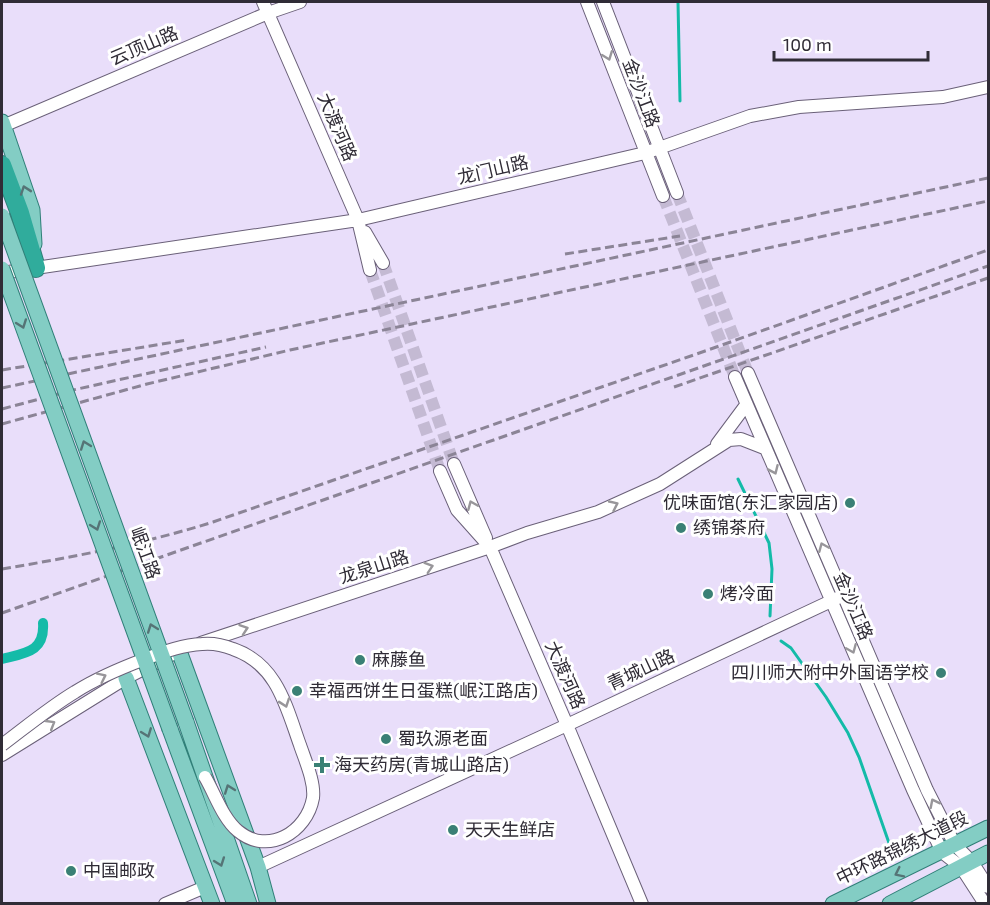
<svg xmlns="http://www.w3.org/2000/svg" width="990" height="905" viewBox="0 0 990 905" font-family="'Exo 2','Noto Sans SC',sans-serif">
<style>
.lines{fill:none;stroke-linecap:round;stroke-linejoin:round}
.stream{stroke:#14bba8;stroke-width:3}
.canal{stroke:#14bba8;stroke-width:10}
.minor-tunnel{stroke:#c4bad3;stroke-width:12;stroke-dasharray:12 6;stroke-linecap:butt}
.minor-casing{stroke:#6a6078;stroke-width:14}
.major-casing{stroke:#307f78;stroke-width:17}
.highway-casing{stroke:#307f78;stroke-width:20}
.minor{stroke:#fff;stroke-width:12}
.major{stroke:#83cdc4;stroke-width:15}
.highway{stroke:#30ac9c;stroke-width:18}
.rail{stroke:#8b8496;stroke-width:3;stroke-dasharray:9 4.5;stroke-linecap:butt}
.minor-bridge-casing{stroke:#6a6078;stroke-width:14;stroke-linecap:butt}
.major-bridge-casing{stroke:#307f78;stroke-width:17;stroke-linecap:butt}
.minor-bridge{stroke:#fff;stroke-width:12}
.major-bridge{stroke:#83cdc4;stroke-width:15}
.oneway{stroke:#98969a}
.oneway2{stroke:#557476}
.poi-dot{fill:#3a8075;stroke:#fff;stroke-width:2}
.labels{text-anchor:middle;stroke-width:6;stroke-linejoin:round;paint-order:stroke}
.street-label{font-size:18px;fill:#302c36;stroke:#fff}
.poi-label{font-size:18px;fill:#302c36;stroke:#fff;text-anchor:start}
</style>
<rect width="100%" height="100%" fill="#e9defa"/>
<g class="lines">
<path class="stream" d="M678,2L680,101
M738,479L769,543L772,569L770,616
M781,641L791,648L826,697L848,733L859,757L889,843"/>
<path class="canal" d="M2,659C25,653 45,652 43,623"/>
<path class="minor-tunnel" d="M677,193L748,373
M663,196L735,377
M383,263L454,464
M370,270L440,471"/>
<defs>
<path id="minor" d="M263,2L358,220L370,270
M587,2L663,196
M603,2L677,193
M3,126L268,13L300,2
M365,232L383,263
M2,273L358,220L645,153L750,116L799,107L943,97L988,87
M748,373L927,790L955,845L972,862L988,887
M735,377L913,790L942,852L961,867L985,904
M717,444L746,405
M454,464L486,538
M440,471L457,510L490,547L567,725L642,904
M201,643L490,547L527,533L598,512L660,484L729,440L741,439L764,448
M2,755L126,678L171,655
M258,867L567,725L844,595
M165,904L205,887"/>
<path id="major" d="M2,122L32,210L34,244
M179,651L258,867L268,904
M126,678L212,904
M186,722L249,904
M170,729L235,904
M833,904L988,828
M890,904L988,853"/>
<path id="highway" d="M2,165L20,213L36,268"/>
</defs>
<use href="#minor" class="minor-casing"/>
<use href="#major" class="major-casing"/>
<use href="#highway" class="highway-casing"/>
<use href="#minor" class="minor"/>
<use href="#major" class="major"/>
<use href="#highway" class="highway"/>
<path class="rail" d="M565,254L680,236
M2,370L187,340
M674,387L988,278
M2,388L988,178
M2,409L73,390L266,347
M2,424L147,384L290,350L988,201
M2,569C73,557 143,544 213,522L708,350L988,250
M2,613L988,266"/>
<defs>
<path id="minor-bridge" d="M2,745C26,727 50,707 75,692C97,678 121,668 145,659C164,652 182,645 202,644C212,643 223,645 233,649C277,664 286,706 300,745C305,760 315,782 313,798C307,832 268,856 238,831C223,819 215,794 205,777"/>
<path id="major-bridge" d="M2,216L186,722
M2,269L170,729"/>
</defs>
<use href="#minor-bridge" class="minor-bridge-casing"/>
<use href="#major-bridge" class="major-bridge-casing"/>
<use href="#minor-bridge" class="minor-bridge"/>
<use href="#major-bridge" class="major-bridge"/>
</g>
<defs><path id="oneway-chevron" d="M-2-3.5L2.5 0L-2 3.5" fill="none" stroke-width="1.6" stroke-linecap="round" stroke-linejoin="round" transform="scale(1.5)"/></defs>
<g class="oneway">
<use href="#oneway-chevron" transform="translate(608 56) rotate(69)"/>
<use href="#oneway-chevron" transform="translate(774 470) rotate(66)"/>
<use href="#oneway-chevron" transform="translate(472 505) rotate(-113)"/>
<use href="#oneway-chevron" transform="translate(614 505) rotate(-25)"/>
<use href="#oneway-chevron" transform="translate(823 547) rotate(-113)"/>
<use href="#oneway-chevron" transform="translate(429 567) rotate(-18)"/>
<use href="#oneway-chevron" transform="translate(244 629) rotate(-19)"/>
<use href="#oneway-chevron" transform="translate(852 649) rotate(67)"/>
<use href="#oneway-chevron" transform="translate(102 677) rotate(-26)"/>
<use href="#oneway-chevron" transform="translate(285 703) rotate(71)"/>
<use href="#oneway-chevron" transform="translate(51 724) rotate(-31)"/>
<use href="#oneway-chevron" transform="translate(934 803) rotate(-117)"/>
</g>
<g class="oneway2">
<use href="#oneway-chevron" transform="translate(25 190) rotate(-109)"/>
<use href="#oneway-chevron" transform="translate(22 324) rotate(70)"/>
<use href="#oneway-chevron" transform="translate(85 445) rotate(-110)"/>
<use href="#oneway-chevron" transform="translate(96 526) rotate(70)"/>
<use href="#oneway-chevron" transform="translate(152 628) rotate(-110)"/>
<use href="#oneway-chevron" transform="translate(147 733) rotate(69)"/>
<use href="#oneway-chevron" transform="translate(229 789) rotate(-110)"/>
<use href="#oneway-chevron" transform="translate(220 862) rotate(70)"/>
<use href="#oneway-chevron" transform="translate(899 873) rotate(154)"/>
</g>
<g class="poi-dot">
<circle cx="850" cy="503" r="6"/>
<circle cx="681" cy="528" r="6"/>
<circle cx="708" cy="594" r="6"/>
<circle cx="360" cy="660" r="6"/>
<circle cx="941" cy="673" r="6"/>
<circle cx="297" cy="691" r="6"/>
<circle cx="386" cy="739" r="6"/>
<path d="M319 756h6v6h6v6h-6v6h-6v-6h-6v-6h6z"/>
<circle cx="453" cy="830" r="6"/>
<circle cx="71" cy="871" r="6"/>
</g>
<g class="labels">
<g class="street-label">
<text transform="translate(144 46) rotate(-23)" y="6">云顶山路</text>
<text transform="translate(641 93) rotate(69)" y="6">金沙江路</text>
<text transform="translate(337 127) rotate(67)" y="6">大渡河路</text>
<text transform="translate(493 170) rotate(-13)" y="6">龙门山路</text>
<text transform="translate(145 553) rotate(70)" y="6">岷江路</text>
<text transform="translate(374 567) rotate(-18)" y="6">龙泉山路</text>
<text transform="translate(853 606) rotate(67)" y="6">金沙江路</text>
<text transform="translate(641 670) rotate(-25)" y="6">青城山路</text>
<text transform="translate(565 675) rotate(66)" y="6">大渡河路</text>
<text transform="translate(902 848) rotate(-26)" y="6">中环路锦绣大道段</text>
</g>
<g class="poi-label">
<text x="838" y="509" text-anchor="end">优味面馆(东汇家园店)</text>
<text x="693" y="534">绣锦茶府</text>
<text x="720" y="600">烤冷面</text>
<text x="372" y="666">麻藤鱼</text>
<text x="929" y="679" text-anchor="end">四川师大附中外国语学校</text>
<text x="309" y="697">幸福西饼生日蛋糕(岷江路店)</text>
<text x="398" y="745">蜀玖源老面</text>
<text x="334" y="771">海天药房(青城山路店)</text>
<text x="465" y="836">天天生鲜店</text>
<text x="83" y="877">中国邮政</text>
</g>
</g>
<rect width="990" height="905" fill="none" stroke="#302c36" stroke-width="6"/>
<path d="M774 51v9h154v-9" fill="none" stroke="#302c36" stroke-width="3"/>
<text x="783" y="51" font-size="18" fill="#302c36" stroke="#ffffff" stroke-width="4.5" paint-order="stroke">100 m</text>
</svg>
